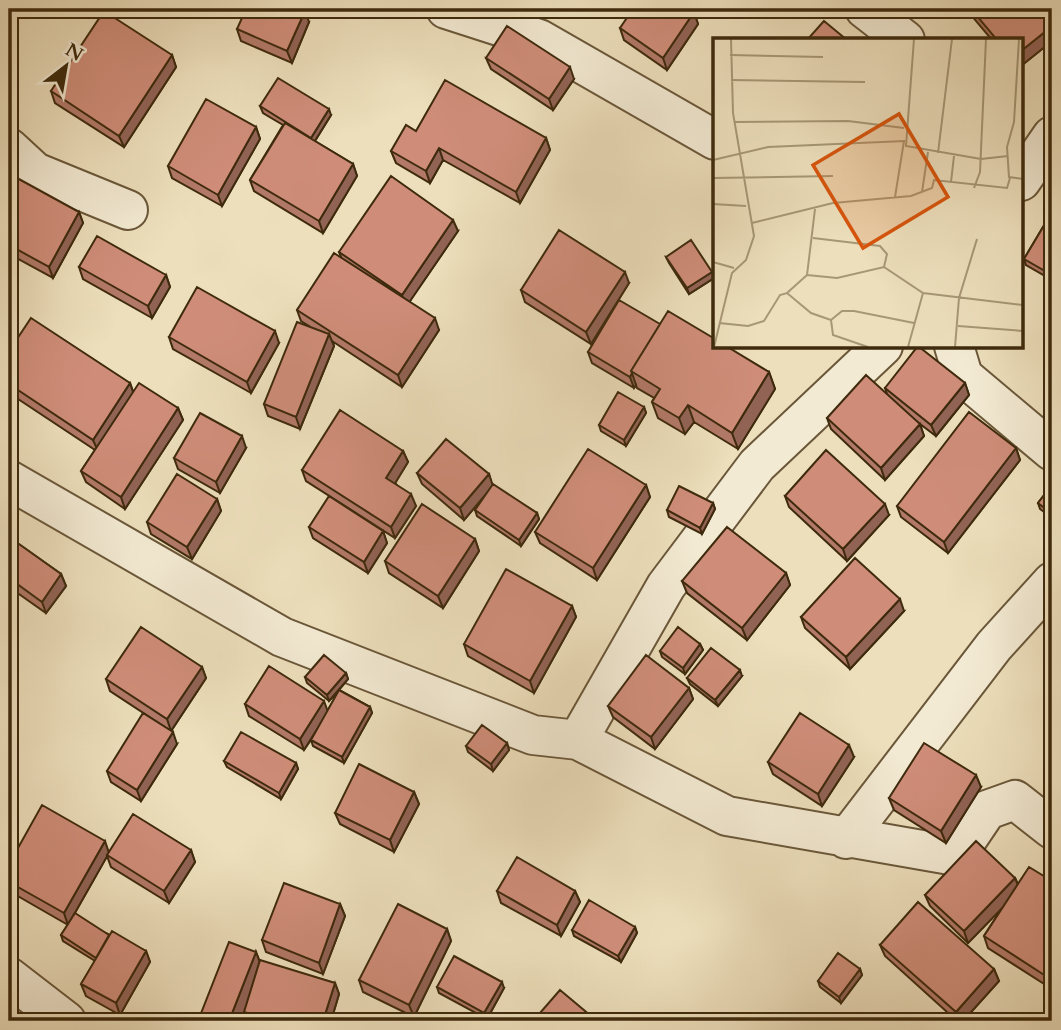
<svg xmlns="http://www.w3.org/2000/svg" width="1061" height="1030" viewBox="0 0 1061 1030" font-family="Cardo,serif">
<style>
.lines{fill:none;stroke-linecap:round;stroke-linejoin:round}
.minor-casing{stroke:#6a5739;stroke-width:42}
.minor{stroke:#f3ead3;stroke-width:38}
.wall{fill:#b27968;stroke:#3e2a0d;stroke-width:2}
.shaded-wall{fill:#916355;stroke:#3e2a0d;stroke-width:2}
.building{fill:#cf8d79;stroke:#3e2a0d;stroke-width:2}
.inset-road{fill:none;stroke:#a79776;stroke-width:2}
.view{fill:#d7540c;fill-opacity:0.15;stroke:#d7540c;stroke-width:3.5}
.inset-edge{fill:none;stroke:#3e2a0d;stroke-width:3.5}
</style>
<rect width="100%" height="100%" fill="#eddfbc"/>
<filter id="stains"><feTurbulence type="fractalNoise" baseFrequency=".00286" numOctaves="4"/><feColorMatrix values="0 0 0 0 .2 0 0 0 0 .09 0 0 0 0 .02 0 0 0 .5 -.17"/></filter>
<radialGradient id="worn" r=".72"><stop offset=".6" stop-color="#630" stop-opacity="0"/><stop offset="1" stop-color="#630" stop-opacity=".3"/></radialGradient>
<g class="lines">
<defs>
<path id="minor" d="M446,9L539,39L715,140
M865,9L905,40
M9,148L35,172L128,210
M1021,181L1052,136
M954,346L963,376L1052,451
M9,480L282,637L533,735L578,740L727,816L956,856L987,810L1015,800L1052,829
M578,740L666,586L757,465L883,346
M846,839L994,646L1052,582
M9,977L66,1021"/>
</defs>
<use href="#minor" class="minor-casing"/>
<use href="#minor" class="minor"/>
</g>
<path class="wall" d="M966,9H1036L1051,27L1052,31V41L1021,66V40H992Z
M694,12L698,24L667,70L624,40L620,28Z
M309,22L292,63L241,41L237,29Z
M172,55L176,67L124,147L55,103L51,91Z
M486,58L574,79L553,110L491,69Z
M260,106L331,115L315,141L353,164L357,176L323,233L254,191L250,180L283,125L263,113Z
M256,127L260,139L222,206L172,178L168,166Z
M416,131L546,138L550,150L520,203L443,160L430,183L396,163L391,151Z
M9,194L79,212L83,223L53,278L9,254Z
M1052,212V280L1026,265L1024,259Z
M458,231L409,302L439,330L402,387L332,341L334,346L300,429L268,416L264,404L309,326L301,321L297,310L341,257L339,252Z
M666,257L712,272L714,278L689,294L669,263Z
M79,267L166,275L170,287L152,318L83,279Z
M629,283L591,344L525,302L521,290Z
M660,324L769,372L775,389L738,449L694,422L685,434L658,418L652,402L654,398L637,388L636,385L634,388L592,363L588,352Z
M169,337L279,343L251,393L173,349Z
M9,351L130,383L133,391L178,408L183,420L125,509L86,482L81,471L95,450L9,393Z
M965,383L969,395L936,436L916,421L920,424L924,436L885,480L831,429L827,418L887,394L885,388Z
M644,407L646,413L626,446L601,431L599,425Z
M246,448L220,493L178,469L174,458Z
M1016,448L1020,460L948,553L901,517L897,506Z
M403,451L408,462L395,483L416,506L395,538L306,481L302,470Z
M417,473L489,474L492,485L537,513L539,519L521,546L477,516L475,510L487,493L464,520L422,484Z
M646,485L650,497L597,580L540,543L535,532Z
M1052,485V518L1040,509L1038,503Z
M785,496L889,515L847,561L789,507Z
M217,499L221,511L192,559L151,534L147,522Z
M713,503L715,509L702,534L669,517L667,510Z
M309,527L383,531L387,543L368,573L313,538Z
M9,537L61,574L66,586L46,613L9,587Z
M475,539L479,551L443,608L389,573L385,561Z
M786,573L790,585L747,640L687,593L682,581Z
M572,606L576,617L534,693L468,656L464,644Z
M904,611L850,669L805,628L801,617Z
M700,644L703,650L685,674L662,657L660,651Z
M202,667L206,678L171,731L110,691L106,679Z
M346,673L348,679L339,690L370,707L372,713L344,763L313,746L311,740L313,737L304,750L249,716L245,704L328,710L338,692L329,701L307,683L305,677Z
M742,676L718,706L690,684L687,678Z
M689,688L693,699L655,749L613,717L608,706Z
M507,743L509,750L493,771L468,752L466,746Z
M177,744L141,801L111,782L107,771Z
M854,757L822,806L773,774L768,762Z
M224,761L296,763L298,769L281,799L227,767Z
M981,787L946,843L894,810L889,798Z
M414,792L419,804L394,852L340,824L335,813Z
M191,850L195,862L169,903L111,867L107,856L72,918L146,951L150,962L120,1015L86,996L81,984L95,961L63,941L61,935L68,925L9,891V864L109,852Z
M1015,878L1018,884L1052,881V989L988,948L984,936L1002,908L968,943L930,906L925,895Z
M497,891H575L580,902L561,936L501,903Z
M340,904L345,916L323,974L266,952L262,940Z
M635,927L637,933L621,962L574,936L572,930Z
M447,929L451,941L414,1017L363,992L359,980Z
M880,945L994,969L999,981L963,1021H957L885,956Z
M256,952L260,962L335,983L339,994L331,1021H248L245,1013Z
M860,969L862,975L841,1003L820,987L818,981Z
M437,987L504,988L487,1019L439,993Z"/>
<path class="shaded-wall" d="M305,11L309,22L292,63L287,51Z
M694,12L698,24L667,70L663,58Z
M1051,27L1052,31V41L1021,66V51Z
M172,55L176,67L124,147L119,136Z
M570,67L574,79L553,110L549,99Z
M329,109L331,115L313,144L311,138Z
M256,127L260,139L222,206L218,195Z
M546,138L550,150L520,203L516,192Z
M439,148L443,160L430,183L426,171Z
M353,164L357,176L323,233L319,221Z
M79,212L83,223L53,278L49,267Z
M453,220L458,231L406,307L402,295Z
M625,272L629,283L591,344L586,332Z
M712,272L714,278L689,294L687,288Z
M166,275L170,287L152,318L148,306Z
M435,318L439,330L402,387L398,375Z
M275,331L279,343L251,393L247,382Z
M329,334L334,346L300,429L296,417Z
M769,372L775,389L738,449L732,433Z
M632,373L636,385L634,388L630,377Z
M130,383L134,395L98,451L93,440Z
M965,383L969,395L936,436L931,425Z
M688,405L694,422L685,434L679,418Z
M644,407L646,413L626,446L624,440Z
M178,408L183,420L125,509L121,497Z
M920,424L924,436L885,480L881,468Z
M242,436L246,448L220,493L216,482Z
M1016,448L1020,460L948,553L944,542Z
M403,451L408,462L391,490L386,478Z
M489,474L493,486L464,520L460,508Z
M646,485L650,497L597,580L593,568Z
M411,494L416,506L395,538L391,527Z
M217,499L221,511L192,559L187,547Z
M713,503L715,509L702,534L700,528Z
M885,504L889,515L847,561L843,549Z
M537,513L539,519L521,546L519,540Z
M383,531L387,543L368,573L364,562Z
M475,539L479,551L443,608L438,596Z
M786,573L790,585L747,640L742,628Z
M61,574L66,586L46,613L42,602Z
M900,599L904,611L850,669L846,657Z
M572,606L576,617L534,693L530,681Z
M700,644L703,650L685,674L683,668Z
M202,667L206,678L171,731L167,719Z
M740,670L742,676L718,706L715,700Z
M346,673L348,679L329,701L327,695Z
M689,688L693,699L655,749L651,737Z
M324,701L328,712L304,750L300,739Z
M370,707L372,713L344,763L342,757Z
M173,732L177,744L141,801L137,790Z
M507,743L509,750L493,771L491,764Z
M849,745L854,757L822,806L818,794Z
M296,763L298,769L281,799L279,793Z
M976,775L981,787L946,843L941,831Z
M414,792L419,804L394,852L390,840Z
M105,841L109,853L68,925L64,913Z
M191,850L195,862L169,903L164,891Z
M1015,878L1020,890L968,943L964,931Z
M575,891L580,902L561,936L557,925Z
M340,904L345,916L323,974L319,963Z
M635,927L637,933L621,962L618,956Z
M447,929L451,941L414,1017L409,1005Z
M146,951L150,962L120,1015L116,1003Z
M256,952L262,968L242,1021H229Z
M860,969L862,975L841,1003L839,997Z
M994,969L999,981L963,1021H959L956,1012Z
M502,982L504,988L487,1019L484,1013Z
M335,983L339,994L331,1021H323Z"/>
<path class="building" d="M246,9H300L305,11L287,51L237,29Z
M633,9H689L694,12L663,58L620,28Z
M971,9H1036L1051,27L1021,51V40H997Z
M104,11L172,55L119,136L51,91Z
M824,21L847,40H807Z
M507,26L570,67L549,99L486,58Z
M278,78L329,109L311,138L260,106Z
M445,80L546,138L516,192L439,148L426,171L391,151L406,125L416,131Z
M206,99L256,127L218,195L168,166Z
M285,123L353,164L319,221L250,180Z
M391,176L453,220L402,295L339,252Z
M17,178L79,212L49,267L9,245V194Z
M1052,212V275L1024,259Z
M559,230L625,272L586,332L521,290Z
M97,236L166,275L148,306L79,267Z
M691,240L712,272L687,288L666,257Z
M334,253L435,318L398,375L297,310Z
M197,287L275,331L247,382L169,337Z
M619,300L660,324L631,371L632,373L630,377L588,352Z
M668,311L715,339V346H726L769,372L732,433L688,405L679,418L652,402L660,389L631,371Z
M31,318L130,383L93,440L9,384V351Z
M297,322L329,334L296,417L264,404Z
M918,346L965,383L931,425L885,388Z
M866,375L920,424L881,468L827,418Z
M139,383L178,408L121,497L81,471Z
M618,392L644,407L624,440L599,425Z
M340,410L403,451L386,478L411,494L391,527L302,470Z
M969,412L1016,448L944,542L897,506Z
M200,413L242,436L216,482L174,458Z
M446,439L489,474L460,508L417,473Z
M588,449L646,485L593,568L535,532Z
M826,450L885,504L843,549L785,496Z
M177,474L217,499L187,547L147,522Z
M493,484L537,513L519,540L475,510Z
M1052,485V514L1038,503Z
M679,486L713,503L700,528L667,510Z
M329,496L383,531L364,562L309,527Z
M422,504L475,539L438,596L385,561Z
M727,527L786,573L742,628L682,581Z
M9,537L61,574L42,602L9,578Z
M855,558L900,599L846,657L801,617Z
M506,569L572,606L530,681L464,644Z
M141,627L202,667L167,719L106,679Z
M678,627L700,644L683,668L660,651Z
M711,648L740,670L715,700L687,678Z
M324,655L346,673L327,695L305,677Z
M646,655L689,688L651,737L608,706Z
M269,666L324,701L300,739L245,704Z
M339,690L370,707L342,757L311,740Z
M143,713L173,732L137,790L107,771Z
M800,713L849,745L818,794L768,762Z
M482,725L507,743L491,764L466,746Z
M241,732L296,763L279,793L224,761Z
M924,743L976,775L941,831L889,798Z
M359,764L414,792L390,840L335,813Z
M42,805L105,841L64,913L9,882V864Z
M133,814L191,850L164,891L107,855Z
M976,841L1015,878L964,931L925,895Z
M517,857L575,891L557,925L497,891Z
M1029,867L1052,881V980L984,936Z
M284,883L340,904L319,963L262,940Z
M589,900L635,927L618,956L572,930Z
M918,902L994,969L956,1012L880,945Z
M398,904L447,929L409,1005L359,980Z
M75,913L109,935L96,958L61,935Z
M112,931L146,951L116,1003L81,984Z
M229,942L256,952L229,1021H198Z
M838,953L860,969L839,997L818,981Z
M454,956L502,982L484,1013L437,987Z
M260,960L335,983L323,1021H274L244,1012Z
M560,990L597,1021H533Z
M399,1014L423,1021H397Z"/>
<g transform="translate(713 38)">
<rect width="310" height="310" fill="#eddfbc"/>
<path class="inset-road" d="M201,1L193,108L268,121L295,118M306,1L301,84L294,109L296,139L310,141M17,17L110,19M18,42L152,44M21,84L135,83L191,90M225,115L239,1M0,122L55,109L191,103L182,159M0,140L120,138M238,144L241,118M261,150L267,134L273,1M209,154L215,114M0,166L33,168M39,185L120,165L198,158L219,150L221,142L294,150L297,140M100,200L167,208L174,216L171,229M0,224L21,230M94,237L124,240L171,229L210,255L310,267M74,255L94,237L102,171M118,282L129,273H141L201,285M6,285L35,288L51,283L67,257L74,255L98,275L118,282L120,297L155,309M245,288L310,293M1,309L19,235L33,222L41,198L20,75L18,1M195,309L210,255M242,309L246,260L264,201"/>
<path class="view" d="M186,76L235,159L150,210L100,127Z"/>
<rect width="310" height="310" class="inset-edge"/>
</g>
<rect width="1061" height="1030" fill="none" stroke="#eddfbc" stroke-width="35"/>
<rect x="10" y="10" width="1040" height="1009" fill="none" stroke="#3e2a0d" stroke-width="3.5"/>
<rect x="18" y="18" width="1026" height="995" fill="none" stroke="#3e2a0d" stroke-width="2"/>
<g transform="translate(66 66) rotate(31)" stroke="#f3ead3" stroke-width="5" paint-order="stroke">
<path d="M0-5L12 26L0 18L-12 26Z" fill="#3e2a0d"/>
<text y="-10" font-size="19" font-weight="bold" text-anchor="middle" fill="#3e2a0d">N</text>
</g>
<rect width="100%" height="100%" filter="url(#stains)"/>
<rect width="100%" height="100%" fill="url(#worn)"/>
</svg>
